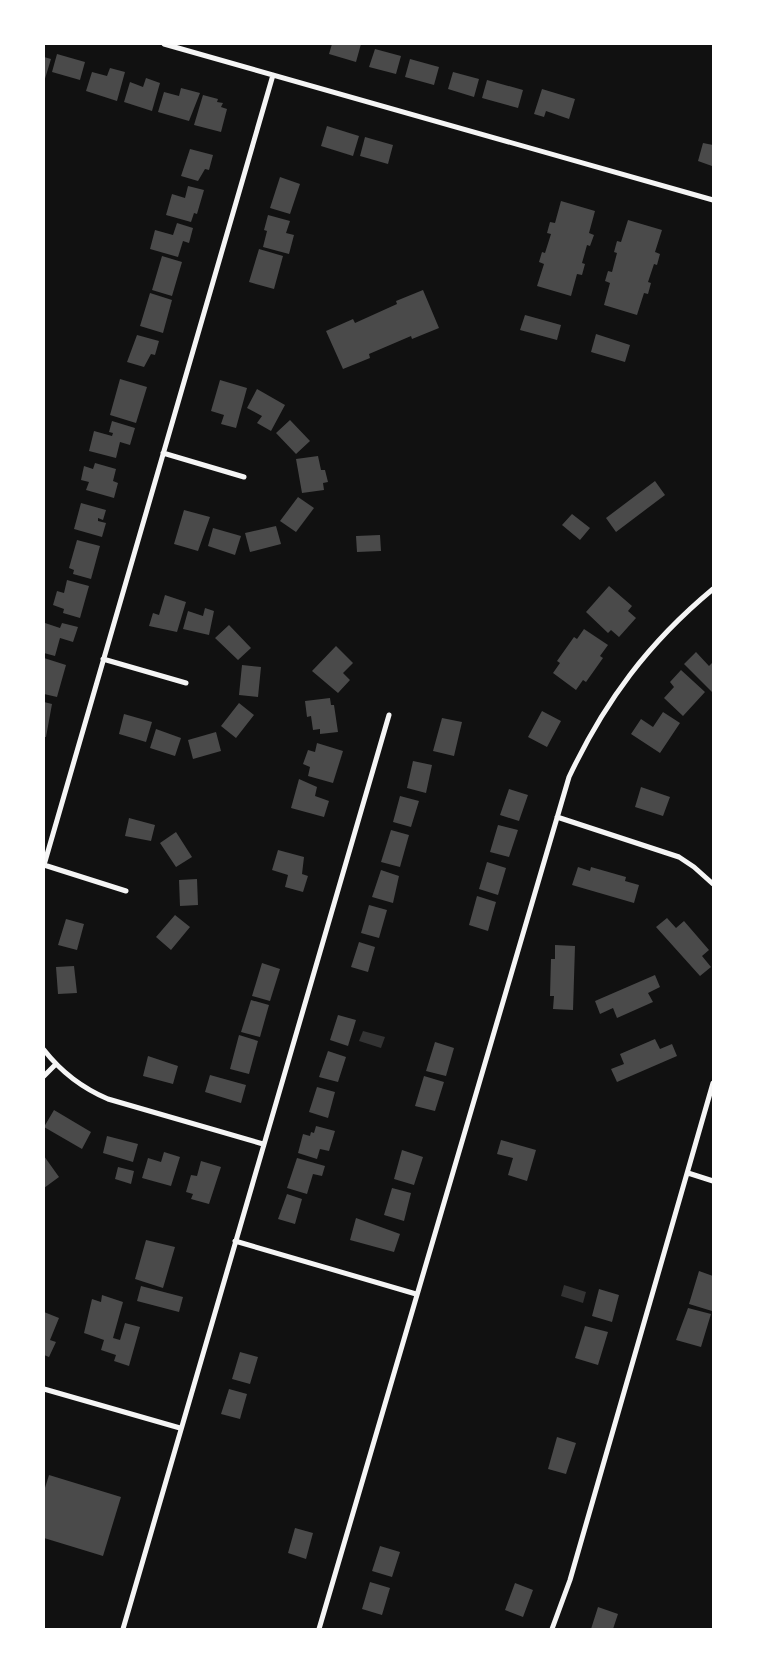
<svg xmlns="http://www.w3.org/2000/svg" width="757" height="1673" viewBox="0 0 757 1673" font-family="Overpass,sans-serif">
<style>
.water{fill:#333}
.building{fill:#4a4a4a}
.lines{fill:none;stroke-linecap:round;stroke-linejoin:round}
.minor{stroke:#f5f5f5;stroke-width:5}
</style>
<rect width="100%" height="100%" fill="#111"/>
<path class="water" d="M363,1031L385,1037L381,1048L359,1041Z
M564,1285L586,1292L583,1303L561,1296Z"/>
<path class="building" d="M332,44H361L356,62L329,54Z
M375,49L401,56L396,74L369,67Z
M57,54L85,62L80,80L52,72Z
M44,57L51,59L44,82Z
M410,59L439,67L434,85L405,77Z
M110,68L125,72L117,101L86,91L92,72L107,76Z
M453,72L479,79L474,97L448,89Z
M146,78L160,83L152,111L124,102L130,82L143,87Z
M487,80L523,90L518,108L482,98Z
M181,88L200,93L189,121L158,112L164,92L179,96Z
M542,89L575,99L569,119L546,111L544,117L534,114Z
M203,95L218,99L217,102L223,103L221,107L227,109L221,132L194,125Z
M327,126L359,136L353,156L321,146Z
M365,137L393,145L388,164L360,156Z
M703,143L713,145L712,166L698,161Z
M190,149L213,155L209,170L205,169L198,181L181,176Z
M280,177L300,184L290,214L270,208Z
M188,186L204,190L197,214L194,213L191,222L166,215L172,194L185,198Z
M561,201L595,211L589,233L594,235L590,246L587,245L582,263L585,264L582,275L577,274L571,296L537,286L544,264L539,262L542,252L545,253L551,234L547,233L550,222L555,223Z
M268,215L290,221L286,233L294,235L289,254L263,247L267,231L264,230Z
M628,220L662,230L655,252L660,254L657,265L654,264L648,282L651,283L648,294L644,293L637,315L604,305L610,283L605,281L608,271L612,272L617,253L614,252L617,241L621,242Z
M177,223L193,228L189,243L183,241L178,257L150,249L155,230L173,235Z
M259,249L283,256L274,289L249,282Z
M162,256L182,262L172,296L152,290Z
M423,290L439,328L412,339L411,336L369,354L370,358L343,369L326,331L353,319L355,323L397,304L396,301Z
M150,293L172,300L163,333L140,326Z
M525,315L561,325L557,340L520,330Z
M596,334L630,345L625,362L591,352Z
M137,335L159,341L155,355L151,354L144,367L127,362Z
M120,379L147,387L136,423L110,415Z
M220,380L247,388L236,428L221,424L224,415L211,411Z
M257,389L285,405L271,431L257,423L262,416L247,408Z
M290,420L310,441L296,454L276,433Z
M112,421L135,428L130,445L120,442L116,458L89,451L94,431L112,436L113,433L109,432Z
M318,456L321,470H325L328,482L323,483L324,490L302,493L296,459Z
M95,463L116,469L113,481L118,483L114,498L86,490L89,482L81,480L84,466L93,469Z
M655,481L665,495L616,532L606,518Z
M298,497L314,508L296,532L280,521Z
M81,503L106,510L103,520L98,518V521L106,523L102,537L74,529Z
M184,510L210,517L198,551L174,544Z
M572,514L590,528L580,540L562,525Z
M276,526L281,544L250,552L245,533Z
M213,528L241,536L235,555L208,546Z
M380,535L381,551L357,552L356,536Z
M77,540L100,546L91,579L73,574L74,570L69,568Z
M67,580L89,586L80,618L63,613L64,609L53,605L57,591L64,593Z
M609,586L632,606L628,611L636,618L619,637L611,630L608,633L586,612Z
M165,595L186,602L177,632L149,626L153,613L159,615Z
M205,608L214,611L209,635L183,629L188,611L203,616Z
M45,623L60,628L62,623L78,627L73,642L60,638L55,656L44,653Z
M229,625L251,648L238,660L215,638Z
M584,629L608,645L600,656L603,658L586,682L583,680L576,690L553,673L560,663L557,661L574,637L577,639Z
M336,646L353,663L343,673L350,680L338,693L312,671Z
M696,652L709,666L713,662L712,692L684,664Z
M44,658L66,665L57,697L44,694Z
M242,665L261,667L258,697L239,695Z
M681,670L705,692L683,716L664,698L674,687L670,682Z
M330,698L331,705H334L338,732L320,734V729L313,730L311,716L307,717L305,701Z
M44,702L52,704L46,737H44Z
M239,703L254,715L236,738L221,726Z
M542,711L561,721L547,747L528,737Z
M663,712L680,723L660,753L631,734L641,719L653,727Z
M124,714L152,722L146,742L119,734Z
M442,718L462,722L454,756L433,751Z
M156,729L181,738L175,756L150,748Z
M216,732L221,751L193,759L188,740Z
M317,743L343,751L333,783L308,776L310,767L303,764L308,750L315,752Z
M413,761L432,765L426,793L407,788Z
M299,779L317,787L315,796L329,801L324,817L291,808Z
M641,787L670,797L663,816L635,807Z
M509,789L528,795L519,821L500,815Z
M400,796L419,801L411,827L393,822Z
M129,818L155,825L151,841L125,836Z
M498,825L518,830L509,857L490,852Z
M391,830L409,835L400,867L381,862Z
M176,832L192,857L176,867L160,843Z
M278,850L304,857L302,874L308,876L303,892L285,887L288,875L272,870Z
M487,862L506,868L498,895L479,889Z
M578,867L590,871L591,867L626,877L625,881L639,885L634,903L572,885Z
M381,870L399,876L393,903L372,897Z
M197,879L198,905L180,906L179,880Z
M477,896L496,902L488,931L469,925Z
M369,905L387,910L379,938L361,933Z
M175,915L190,927L171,950L156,937Z
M667,918L676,928L684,921L709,950L702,956L711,967L700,976L656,927Z
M66,919L84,924L77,950L58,945Z
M359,942L375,947L368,972L351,967Z
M555,945L575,946L573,1010L553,1009L554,996H550L551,959H555Z
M262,963L280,969L270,1001L252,996Z
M74,966L77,993L58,994L56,967Z
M655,975L660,987L648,993L653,1002L617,1018L613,1008L600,1014L595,1001Z
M251,1000L269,1005L260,1037L241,1032Z
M338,1015L356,1020L348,1046L330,1040Z
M239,1035L258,1041L249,1074L230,1069Z
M655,1039L660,1049L672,1044L677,1056L617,1082L611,1069L624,1064L620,1054Z
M435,1042L454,1048L446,1076L426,1071Z
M328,1051L346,1057L338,1082L319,1077Z
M148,1056L178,1066L173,1084L143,1076Z
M210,1075L246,1085L241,1103L205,1092Z
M424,1076L444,1082L435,1111L415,1106Z
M317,1087L335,1092L328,1118L309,1112Z
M54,1110L91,1132L82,1149L44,1127Z
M316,1126L335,1131L329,1151L320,1149L317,1159L298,1153L303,1134L310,1136L311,1132L314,1133Z
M107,1136L138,1144L133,1162L103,1153Z
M501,1140L536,1150L527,1181L508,1175L513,1158L497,1154Z
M402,1150L423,1157L414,1185L394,1179Z
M164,1152L180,1157L171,1186L142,1178L148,1158L161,1162Z
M44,1156L59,1177L44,1188Z
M297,1158L325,1166L322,1176L313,1174L307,1194L287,1188Z
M201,1161L221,1167L209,1204L191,1199L193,1194L186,1192L191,1175L197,1176Z
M118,1167L134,1171L131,1184L115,1179Z
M392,1188L411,1193L404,1221L384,1215Z
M287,1194L302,1199L295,1224L278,1219Z
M356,1218L400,1234L394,1252L350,1240Z
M146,1240L175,1247L163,1288L135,1279Z
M699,1271L713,1276L712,1311L689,1304Z
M141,1286L183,1297L179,1312L137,1301Z
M599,1289L619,1295L612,1322L592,1316Z
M102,1295L123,1302L113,1338L120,1340L125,1323L140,1327L129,1366L114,1361L116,1355L101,1350L104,1340L84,1333L92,1299L101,1302Z
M688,1308L711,1314L701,1347L676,1340Z
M44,1312L59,1318L50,1340L56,1342L49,1357L44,1355Z
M585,1326L608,1332L598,1365L575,1358Z
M240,1352L258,1357L250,1384L232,1379Z
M229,1389L247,1394L240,1419L221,1414Z
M557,1437L576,1443L566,1474L548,1469Z
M49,1475L121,1497L103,1556L44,1538V1491Z
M295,1528L313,1533L306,1559L288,1553Z
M380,1546L400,1552L392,1577L372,1571Z
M370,1582L390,1588L382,1615L362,1609Z
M515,1583L533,1590L523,1617L505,1610Z
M598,1607L618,1614L613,1629H591Z"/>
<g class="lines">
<path class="minor" d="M164,44L713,200
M163,453L244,477
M103,659L186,683
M557,817L679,857L694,867L713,884
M44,865L273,75
M44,865L126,891
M44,1050C62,1073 82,1088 108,1099L263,1144
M44,1076L55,1065
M688,1173L713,1181
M235,1241L416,1294
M44,1389L180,1428
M123,1629L389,715
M319,1629L569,777C605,701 648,643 713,589
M552,1629L570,1580L713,1083"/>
</g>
<rect width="757" height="1673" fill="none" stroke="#ffffff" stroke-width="90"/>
</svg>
